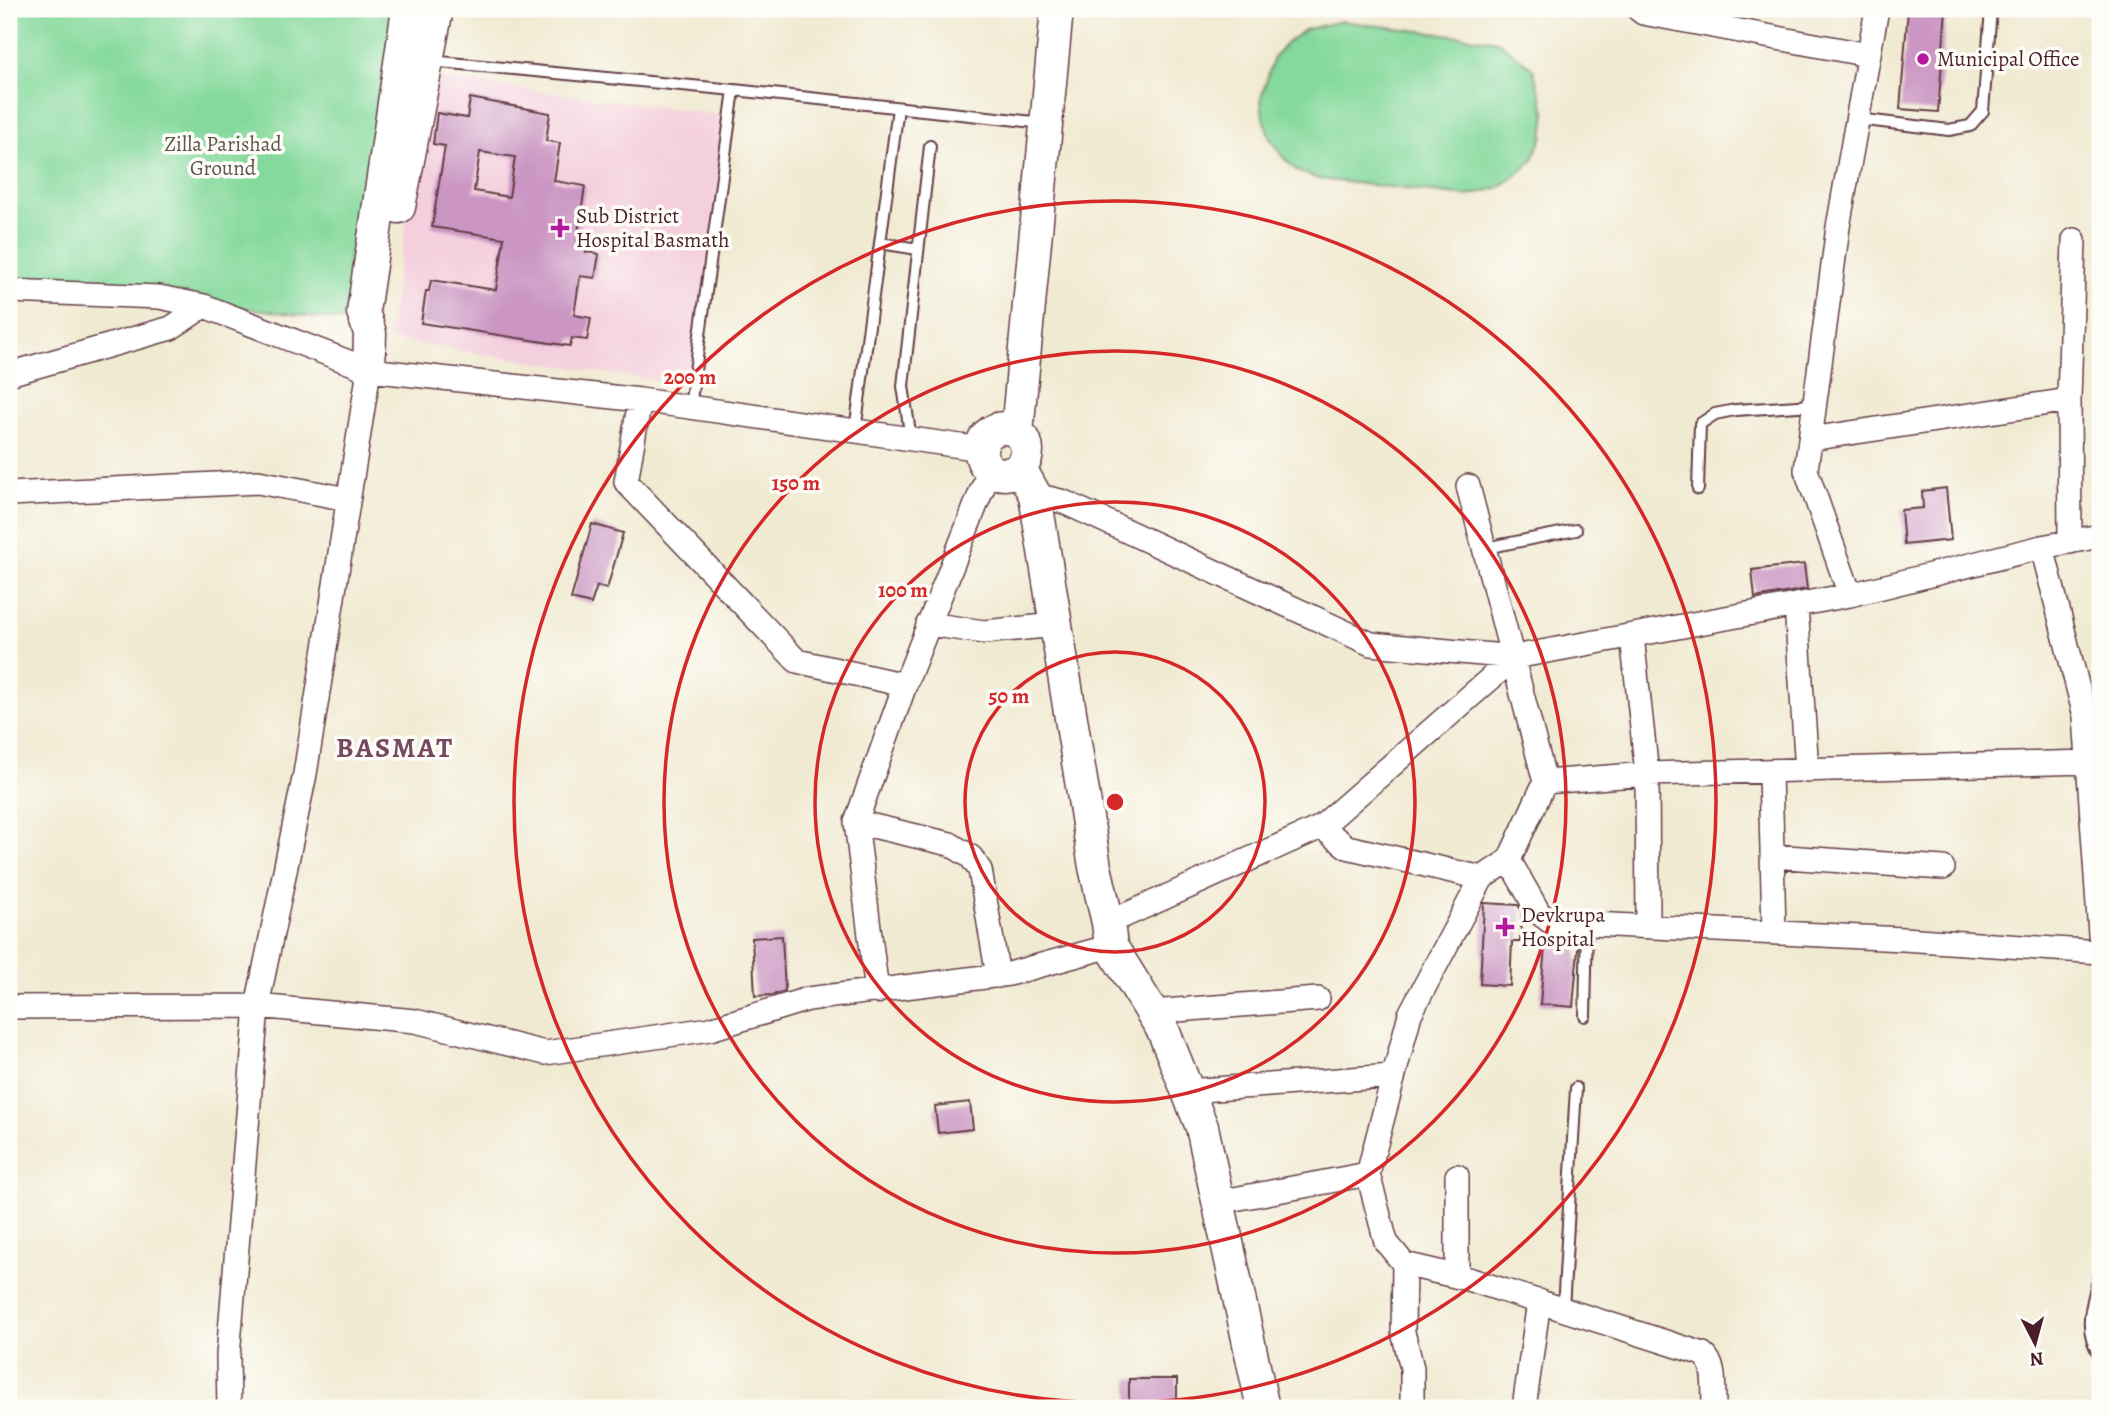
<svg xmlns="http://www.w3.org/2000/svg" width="2109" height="1417" viewBox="0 0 2109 1417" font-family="Alegreya,serif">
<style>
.built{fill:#f4cfdd}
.green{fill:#85d99c;stroke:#687c64;stroke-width:2}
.building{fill:#cb96c3;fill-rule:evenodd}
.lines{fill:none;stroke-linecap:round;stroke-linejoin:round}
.lane-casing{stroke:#633d44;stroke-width:14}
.street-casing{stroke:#633d44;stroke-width:26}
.secondary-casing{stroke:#633d44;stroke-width:35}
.lane{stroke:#fff;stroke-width:10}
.street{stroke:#fff;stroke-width:23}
.secondary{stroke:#fff;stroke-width:32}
.ring{fill:none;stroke:#d62828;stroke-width:3.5}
.poi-dot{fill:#b5179e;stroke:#fdfcf7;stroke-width:2.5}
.labels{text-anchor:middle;stroke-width:7;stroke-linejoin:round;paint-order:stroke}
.poi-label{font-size:21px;fill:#4a1f2b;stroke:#fdfcf7;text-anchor:start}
.park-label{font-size:21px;fill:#5c574d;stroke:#fdfcf7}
.district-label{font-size:28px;font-weight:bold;letter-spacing:2px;fill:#774960;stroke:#fdfcf7}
.centre{fill:#d62828;stroke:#fdfcf7;stroke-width:3.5}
.ring-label{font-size:21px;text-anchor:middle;font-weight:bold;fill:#d62828;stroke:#fdfcf7;stroke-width:7;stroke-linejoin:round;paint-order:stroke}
</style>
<rect width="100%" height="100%" fill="#fdfcf7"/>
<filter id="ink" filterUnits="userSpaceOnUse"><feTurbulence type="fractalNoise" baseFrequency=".0143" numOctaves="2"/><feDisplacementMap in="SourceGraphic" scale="14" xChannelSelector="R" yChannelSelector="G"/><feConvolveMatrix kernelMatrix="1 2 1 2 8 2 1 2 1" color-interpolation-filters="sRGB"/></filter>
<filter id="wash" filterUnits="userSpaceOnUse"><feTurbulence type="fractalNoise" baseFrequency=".00686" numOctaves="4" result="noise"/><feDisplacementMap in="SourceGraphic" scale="28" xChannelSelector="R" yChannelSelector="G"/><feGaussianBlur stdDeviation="1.57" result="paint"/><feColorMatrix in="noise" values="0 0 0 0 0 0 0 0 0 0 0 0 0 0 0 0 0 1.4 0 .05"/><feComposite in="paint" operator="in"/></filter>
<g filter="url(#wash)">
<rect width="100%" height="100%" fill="#f1ead2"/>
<path class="built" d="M430,77L730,116L690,386L387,339Z"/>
<path class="green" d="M9,9H400L344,321L209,303L9,285Z
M1341,21L1498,41L1533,69L1546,114L1543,136L1532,161L1514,177L1498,188L1467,196L1319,179L1297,171L1284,158L1270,138L1263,117L1261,98L1274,57L1287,43L1304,30Z"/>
<g id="blocks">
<path class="building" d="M1908,9H1946L1938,112L1900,109Z
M470,98L550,113L546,141L560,143L554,181L585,186L577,241L587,243L586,252L599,254L595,278L580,276L574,315L591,318L587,340L572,338L570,346L421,323L426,291H429L431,280L496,290L504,238L432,227L445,146L433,144L437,113L467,118ZM480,152L515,157L509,197L474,191Z
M1946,488L1951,540L1904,545L1901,510L1923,508L1922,491Z
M592,524L623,533L607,589L597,586L591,604L571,599Z
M1804,564L1807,589L1755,598L1752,570Z
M1484,903L1518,905L1522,911L1520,942H1512L1510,986L1480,984Z
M1546,935L1579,937L1573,1007L1540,1004Z
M782,936L785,991L773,995L755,996L752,938Z
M970,1102L973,1129L938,1133L935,1106Z
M1129,1379H1177V1408H1129Z"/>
</g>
</g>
<g filter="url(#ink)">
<use href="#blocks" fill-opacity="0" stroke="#633d44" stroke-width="2"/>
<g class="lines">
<defs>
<path id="lane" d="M430,61L734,90L690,407
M734,90L1044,123
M1857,119L1949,130L1970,126L1983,111L1991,9
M880,243L918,249
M855,431L898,108
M911,439L903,386L930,146
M1698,489L1700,424L1715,414L1735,410L1814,405
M1485,548L1576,530
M1585,1016L1587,923
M2100,1272C2093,1303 2081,1327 2100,1356
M1563,1309L1576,1088"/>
<path id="street" d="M1638,9L1643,13L1869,55
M1877,9L1838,227L1806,470L1850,595L2042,547L2100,536
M9,291L159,297L204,306
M9,374L171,328L204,306L369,370L640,400L981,449
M640,400L626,482L797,661L905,685L856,822L877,992
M1810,439L2069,400
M1468,486L1545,782L1509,860L1482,878L1410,1014L1368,1174L1386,1242L1404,1264L1468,1279L1703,1354C1717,1364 1713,1392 1714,1408
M9,494L258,482L348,499
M1035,495L1064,502L1371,644L1515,657L1850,595
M2070,542L2069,400L2074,240
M2042,547L2085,716L2100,713
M1796,605L1807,771
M928,624L984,632L1056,625
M1632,636L1647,774L1648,926
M905,685L990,469
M2085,716L2100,934
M1770,771L1774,932
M1545,782L1647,774L2087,762
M856,822L950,844L971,857L980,870L998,976
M1321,827L1347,847L1482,878
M1772,856L1943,868
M1509,860L1539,913L1551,922L1903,939L2100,952
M1108,923L1321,827L1515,657
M9,1007L257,1006L415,1021L545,1053L710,1029L808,999L1009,974L1111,946
M1151,1012L1318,999
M1187,1091L1392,1076
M1218,1202L1368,1174
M1404,1264L1403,1332L1412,1368V1408
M1457,1276V1176
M229,1408L228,1356L257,1006L305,774L369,370
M1524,1408L1539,1301"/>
<path id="secondary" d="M399,207L437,9
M369,370L370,333L363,312L408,9
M981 451a23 23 0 1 1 46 0a23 23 0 1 1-46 0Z
M1017,432L1057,9
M1020,468L1035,495L1095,867L1108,923L1111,946L1163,1030L1202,1127L1263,1408"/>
</defs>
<use href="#lane" class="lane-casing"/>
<use href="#street" class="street-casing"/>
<use href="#secondary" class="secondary-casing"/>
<use href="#lane" class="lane"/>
<use href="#street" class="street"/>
<use href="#secondary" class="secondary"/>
</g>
</g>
<g class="ring">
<circle cx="1115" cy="802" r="150"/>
<circle cx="1115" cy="802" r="300"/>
<circle cx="1115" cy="802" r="451"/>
<circle cx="1115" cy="802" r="601"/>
</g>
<g class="poi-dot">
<circle cx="1923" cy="59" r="7"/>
<path d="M556.5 217.5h7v7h7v7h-7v7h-7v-7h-7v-7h7z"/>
<path d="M1501.5 916.5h7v7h7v7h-7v7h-7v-7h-7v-7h7z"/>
</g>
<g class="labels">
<g class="poi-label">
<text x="1937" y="66">Municipal Office</text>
<text x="576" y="223">Sub District<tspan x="576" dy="24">Hospital Basmath</tspan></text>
<text x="1521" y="922">Devkrupa<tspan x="1521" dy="24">Hospital</tspan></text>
</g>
<g class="park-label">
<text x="223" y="151">Zilla Parishad<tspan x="223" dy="24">Ground</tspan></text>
</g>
<g class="district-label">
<text x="395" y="757">BASMAT</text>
</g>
</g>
<circle cx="1115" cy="802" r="10" class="centre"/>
<g class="ring-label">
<text x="690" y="384">200 m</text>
<text x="796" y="490">150 m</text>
<text x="903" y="597">100 m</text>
<text x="1009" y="703">50 m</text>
</g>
<rect width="2109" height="1417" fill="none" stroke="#fdfcf7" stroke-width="35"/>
<g transform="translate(2035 1343) rotate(174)" stroke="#fdfcf7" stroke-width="5" paint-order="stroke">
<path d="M0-5L12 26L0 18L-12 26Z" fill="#4a1f2b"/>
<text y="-10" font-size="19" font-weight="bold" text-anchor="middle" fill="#4a1f2b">N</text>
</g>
</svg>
